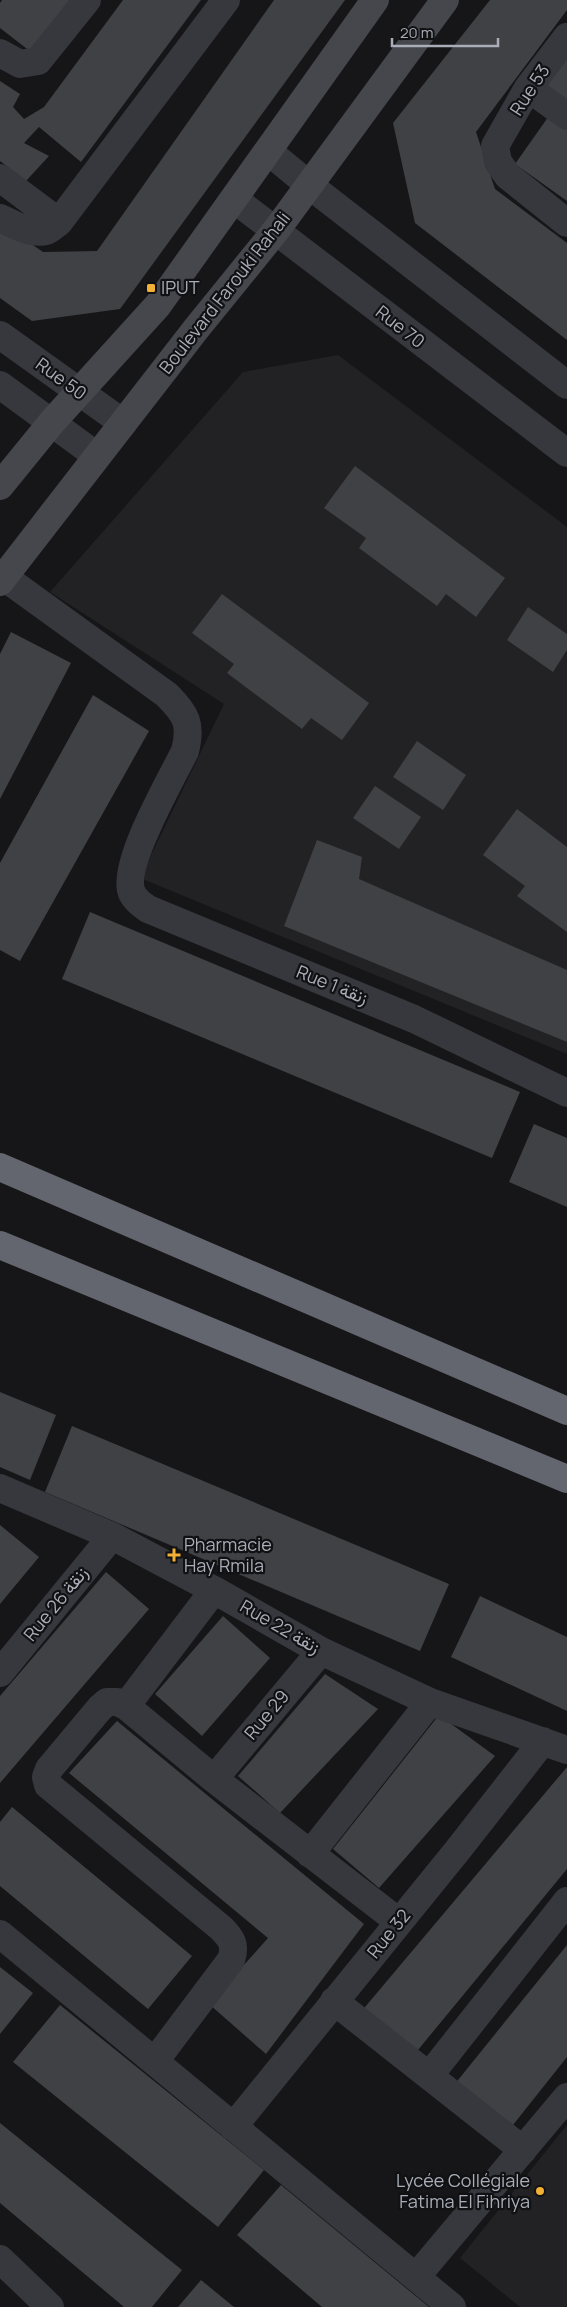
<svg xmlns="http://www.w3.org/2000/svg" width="567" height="2307" viewBox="0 0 567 2307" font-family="Manrope,Vazirmatn,sans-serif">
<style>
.built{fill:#222225}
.building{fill:#404145}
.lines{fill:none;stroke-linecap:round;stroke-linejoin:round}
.street{stroke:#37383d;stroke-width:28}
.secondary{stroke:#45474d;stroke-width:28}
.highway{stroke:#63666e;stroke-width:28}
.poi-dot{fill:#f2b134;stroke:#111113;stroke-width:2}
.labels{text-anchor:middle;stroke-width:4.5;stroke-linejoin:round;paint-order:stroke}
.street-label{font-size:18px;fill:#a8adb8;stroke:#111113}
.poi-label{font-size:18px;fill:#a8adb8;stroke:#111113;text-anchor:start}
</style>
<rect width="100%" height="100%" fill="#161618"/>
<path class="built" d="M338,355L567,527V1054L140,878L224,704L50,592L243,372Z
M567,2125V2307H520L460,2258Z"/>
<path class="building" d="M2,0H70L31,52L0,28V3Z
M123,0H201L81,162L39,127L24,143L49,156L26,181L0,161V81L20,94L13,107L24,119L44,107Z
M274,0H345L120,309L32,321L0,298V222L43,252L97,251Z
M490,0H567V10L476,132L495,189L567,243V340L415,223L393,123Z
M567,58V110L542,91Z
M551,113L567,125V201L515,164Z
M355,466L505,578L476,617L446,594L437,606L359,548L366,538L324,508Z
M222,594L369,703L342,740L311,718L302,729L227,673L234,664L192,633Z
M528,607L567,634V650L553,672L507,640Z
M11,632L71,663L0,799V654Z
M93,695L149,731L20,961L0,950V863Z
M417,741L466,775L443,810L393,777Z
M375,786L421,817L399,849L353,818Z
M517,809L567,847V932L517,896L525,886L483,855Z
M317,840L362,857L359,879L567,970V1042L284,926Z
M90,912L520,1092L492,1158L62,979Z
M534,1124L567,1138V1207L509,1182Z
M0,1392L56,1415L30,1480L0,1467Z
M72,1426L449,1584L420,1651L45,1492Z
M0,1525L39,1557L0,1604Z
M106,1572L149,1609L0,1783V1696Z
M480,1596L567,1637V1711L451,1657Z
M223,1616L270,1658L202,1736L155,1694Z
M325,1674L378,1709L280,1813L238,1776Z
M439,1715L495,1756L379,1888L333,1849Z
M117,1721L364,1924L266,2054L209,2004L268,1938L69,1773Z
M567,1767V1869L413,2056L360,2013Z
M12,1807L192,1956L148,2009L0,1886V1822Z
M567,1945V2057L509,2130L454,2085Z
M0,1967L33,1993L0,2034Z
M60,2005L264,2170L218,2227L13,2062Z
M0,2123L182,2270L152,2307H124L0,2203Z
M281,2185L429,2307H322L237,2235Z
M201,2280L234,2307H178Z"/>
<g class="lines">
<path class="street" d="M567,37L528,88L495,146L498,162L508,176L567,223
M0,53L20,64L38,61L87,0
M528,88L567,116
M268,151L309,185L567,385
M0,178L59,222
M234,199L567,453
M0,218C13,224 31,235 46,231C50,230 55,225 59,222L226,0
M0,335L123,423
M0,385L97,456
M4,577L167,695C186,714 192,724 185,751C172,778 120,866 132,893C135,900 142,905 148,909L414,1019L567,1093
M0,1488L112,1536L214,1590L321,1651L430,1702L567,1750
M214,1590L126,1706L214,1779L399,1922
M0,1673L112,1536
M126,1706L117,1702H107L100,1708L49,1769L46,1777L48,1785L221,1928C232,1939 236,1945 231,1960L155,2061
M214,1779L321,1651
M310,1854L430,1702
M0,1934L452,2307
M334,2001L523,2150
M429,2076L567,1901
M233,2127L457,1851L543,1741
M0,2259L50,2307
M416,2277L567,2097"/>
<path class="secondary" d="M0,486L52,422L158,305L375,0
M0,582L196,329L277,229L445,0"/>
<path class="highway" d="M0,1167L567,1411
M0,1245L567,1479"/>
</g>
<g class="poi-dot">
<rect x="146" y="283" width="10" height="10" rx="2.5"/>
<path d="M171.5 1547.5h5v5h5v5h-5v5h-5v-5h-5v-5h5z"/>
<circle cx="540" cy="2191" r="5"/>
</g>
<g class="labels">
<g class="street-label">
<text transform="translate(530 90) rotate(-57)" y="6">Rue 53</text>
<text transform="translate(225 293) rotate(-52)" y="6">Boulevard Farouki Rahali</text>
<text transform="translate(400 327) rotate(38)" y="6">Rue 70</text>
<text transform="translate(61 379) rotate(36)" y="6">Rue 50</text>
<text transform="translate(332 985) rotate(22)" y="6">Rue 1 زنقة</text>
<text transform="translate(56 1604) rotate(-51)" y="6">Rue 26 زنقة</text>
<text transform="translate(280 1627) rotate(30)" y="6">Rue 22 زنقة</text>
<text transform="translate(267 1715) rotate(-50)" y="6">Rue 29</text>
<text transform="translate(389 1934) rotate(-51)" y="6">Rue 32</text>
</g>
<g class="poi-label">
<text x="161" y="294">IPUT</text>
<text x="184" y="1551">Pharmacie<tspan x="184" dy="21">Hay Rmila</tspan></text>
<text x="530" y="2187" text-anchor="end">Lycée Collégiale<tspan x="530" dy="21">Fatima El Fihriya</tspan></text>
</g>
</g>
<path d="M392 38v8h106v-8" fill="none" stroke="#a8adb8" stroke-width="2.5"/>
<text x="400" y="38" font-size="15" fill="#a8adb8" stroke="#111113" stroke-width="4" paint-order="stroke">20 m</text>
</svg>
